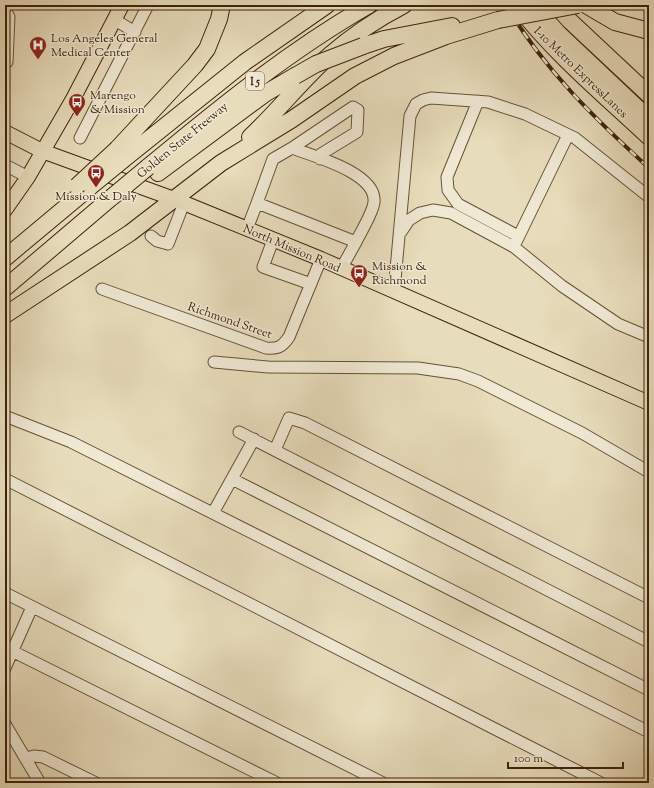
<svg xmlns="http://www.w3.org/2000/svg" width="654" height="788" viewBox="0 0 654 788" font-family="'Sorts Mill Goudy',serif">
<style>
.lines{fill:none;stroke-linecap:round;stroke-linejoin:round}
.minor-casing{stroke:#685037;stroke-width:13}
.major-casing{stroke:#3d220b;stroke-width:16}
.highway-casing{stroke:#3d220b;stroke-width:18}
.minor{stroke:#efe8d3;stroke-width:11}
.major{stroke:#e7dcbb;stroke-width:14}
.highway{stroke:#e7dcbb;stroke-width:16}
.rail-casing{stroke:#3d220b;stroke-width:4}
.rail{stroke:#efe8d3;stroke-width:2.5;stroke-dasharray:8;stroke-linecap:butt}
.highway-bridge-casing{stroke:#3d220b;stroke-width:18;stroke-linecap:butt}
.highway-bridge{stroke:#e7dcbb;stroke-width:16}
.labels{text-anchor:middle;stroke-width:3;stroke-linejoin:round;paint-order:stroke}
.shield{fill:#efe8d3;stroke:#725d47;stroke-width:1}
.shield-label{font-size:11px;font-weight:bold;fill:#3d220b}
.poi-label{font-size:12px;fill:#3d220b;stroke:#efe8d3;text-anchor:start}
.street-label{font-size:12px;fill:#3d220b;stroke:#efe8d3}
</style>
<rect width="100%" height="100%" fill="#e7dcbb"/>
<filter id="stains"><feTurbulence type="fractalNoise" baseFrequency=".005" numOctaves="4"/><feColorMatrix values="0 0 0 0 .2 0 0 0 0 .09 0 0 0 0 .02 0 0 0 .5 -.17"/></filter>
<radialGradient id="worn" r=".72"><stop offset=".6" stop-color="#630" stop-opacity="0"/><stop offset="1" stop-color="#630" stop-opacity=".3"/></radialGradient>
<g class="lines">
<defs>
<path id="minor" d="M5,10L9,17L7,62L5,63
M115,20L135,32
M478,101L447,177L448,190L458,204L518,236
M80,138L148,5
M292,148L353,107L358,110L357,132L321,154L320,159
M5,165L28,177
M257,203L273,159L292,148C313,156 377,173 374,202C373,213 361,231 356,242
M247,229L257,203L356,242L341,269
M401,232L409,220L420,213L433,210L451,213L514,247L562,286L618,324L649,337
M151,236L157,241L168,244L184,203
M273,240L263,267L311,284
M516,242L568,135
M102,289L266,348C278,349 282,347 289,337L321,259
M394,291L410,116L416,104L423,100L431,98L488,102L525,114L575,138L649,197
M214,362L268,367L418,368L459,374L478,381L582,433L649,472
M5,416L71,442L649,732
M239,432L649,642
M275,450L289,418L305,423L649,598
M5,479L601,783
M232,479L649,690
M213,513L254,439
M5,593L383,783
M12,651L277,783
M5,668L32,607
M5,724L40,783
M25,758L34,756L43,757L96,783"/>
<path id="major" d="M5,132L42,151L174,199L321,259L649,403
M5,210L28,177L73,99L122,5"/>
<path id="highway" d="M517,5C555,54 603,94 649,137
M533,5L559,34L649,119
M556,5L569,20L649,95
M586,5L615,22L649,31
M363,46L384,39L452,26
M250,137C278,111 302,80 330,55C353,35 377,19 404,5
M117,149L195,65L207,49L219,19L222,5
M124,159L245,62L327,5
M148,167C219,108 289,51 369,5
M158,173L266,93L295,76
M5,258L90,187
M5,288L112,197
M5,315L130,233L221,163L291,120L355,76L394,56L446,36L498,20"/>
</defs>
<use href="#minor" class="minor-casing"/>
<use href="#major" class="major-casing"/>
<use href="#highway" class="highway-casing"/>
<use href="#minor" class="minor"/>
<use href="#major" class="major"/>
<use href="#highway" class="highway"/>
<defs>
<path id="rail" d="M506,5C544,69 594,118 649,168
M5,778L8,783"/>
</defs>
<use href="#rail" class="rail-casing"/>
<use href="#rail" class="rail"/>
<defs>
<path id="highway-bridge" d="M498,20L578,5
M295,76L316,64L363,46
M77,186L117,149
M91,186L124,159
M112,197L148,167"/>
</defs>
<use href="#highway-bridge" class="highway-bridge-casing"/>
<use href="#highway-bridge" class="highway-bridge"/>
</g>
<defs>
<symbol id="hospital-pin" viewBox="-11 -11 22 30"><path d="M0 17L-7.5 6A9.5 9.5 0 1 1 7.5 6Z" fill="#8f2418" stroke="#efe8d3"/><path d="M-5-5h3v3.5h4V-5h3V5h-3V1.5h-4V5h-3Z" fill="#fff"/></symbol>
<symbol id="bus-pin" viewBox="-11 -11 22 30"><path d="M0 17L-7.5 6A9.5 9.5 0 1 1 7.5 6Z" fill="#8f2418" stroke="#efe8d3"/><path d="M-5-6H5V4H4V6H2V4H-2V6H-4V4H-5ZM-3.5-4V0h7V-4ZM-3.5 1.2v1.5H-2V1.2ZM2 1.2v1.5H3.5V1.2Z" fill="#fff"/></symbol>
</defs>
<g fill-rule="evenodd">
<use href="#hospital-pin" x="28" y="35" width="20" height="27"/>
<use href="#bus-pin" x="67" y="92" width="20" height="27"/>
<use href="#bus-pin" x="86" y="163" width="20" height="27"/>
<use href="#bus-pin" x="349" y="263" width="20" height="27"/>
</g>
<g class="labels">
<rect class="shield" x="246" y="72" width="18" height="18" rx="3"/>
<g class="shield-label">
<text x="255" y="85">I 5</text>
</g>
<g class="poi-label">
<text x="51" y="42">Los Angeles General<tspan x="51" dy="14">Medical Center</tspan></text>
<text x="90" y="99">Marengo<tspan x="90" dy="14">&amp; Mission</tspan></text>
<text x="96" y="200" text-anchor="middle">Mission &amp; Daly</text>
<text x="372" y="270">Mission &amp;<tspan x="372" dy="14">Richmond</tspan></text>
</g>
<g class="street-label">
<text transform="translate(581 72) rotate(44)" y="4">I-10 Metro ExpressLanes</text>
<text transform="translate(182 140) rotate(-39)" y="4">Golden State Freeway</text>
<text transform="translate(292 248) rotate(23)" y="4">North Mission Road</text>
<text transform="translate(230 320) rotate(19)" y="4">Richmond Street</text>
</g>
</g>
<rect width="654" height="788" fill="none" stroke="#e7dcbb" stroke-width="20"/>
<rect x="6" y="6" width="642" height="776" fill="none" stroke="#3d220b" stroke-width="2"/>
<rect x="10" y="10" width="634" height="768" fill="none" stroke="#3d220b"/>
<path d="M508 762v6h115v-6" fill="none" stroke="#3d220b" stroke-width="2"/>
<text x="514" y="762" font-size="12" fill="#3d220b" stroke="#efe8d3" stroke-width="3" paint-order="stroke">100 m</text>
<rect width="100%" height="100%" filter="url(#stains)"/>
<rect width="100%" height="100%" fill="url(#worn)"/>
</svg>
